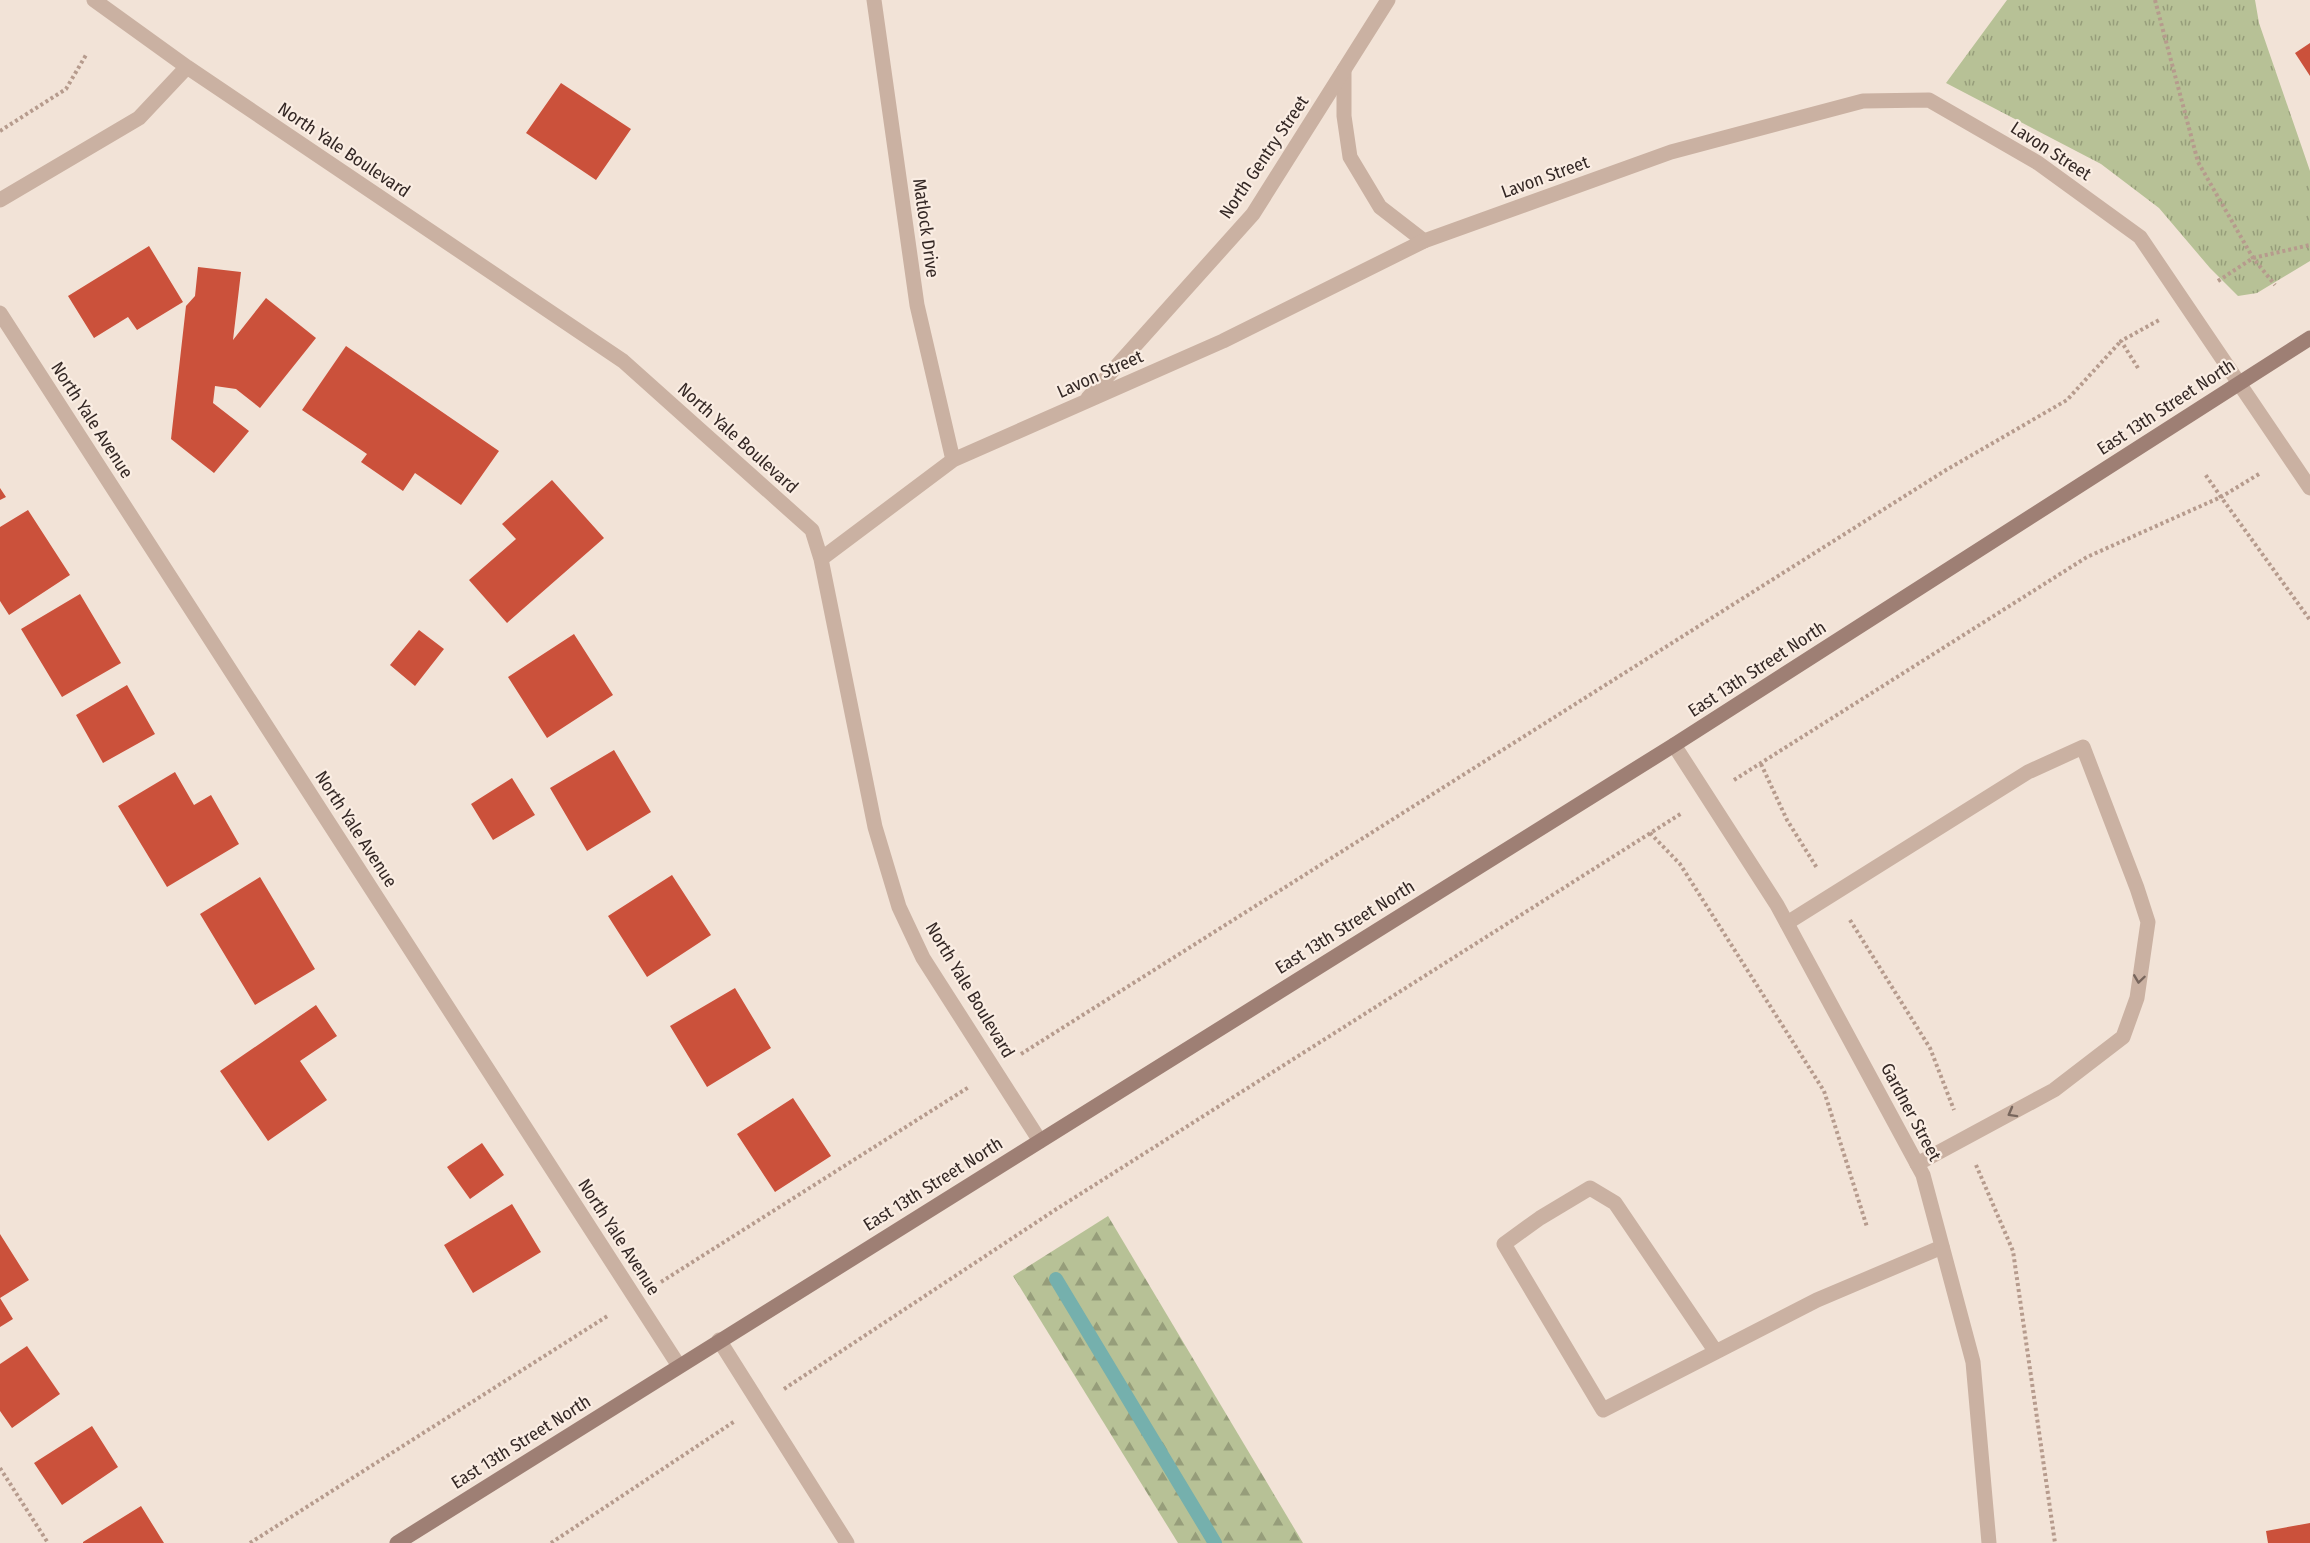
<svg xmlns="http://www.w3.org/2000/svg" width="2310" height="1543" viewBox="0 0 2310 1543" font-family="'Fira Sans Condensed',sans-serif">
<style>
.grass{fill:url(#grass-tufts)}
.forest{fill:url(#forest-firs)}
.lines{fill:none;stroke-linecap:round;stroke-linejoin:round}
.stream{stroke:#75b0ad;stroke-width:14}
.building{fill:#cb513b}
.path{stroke:#b69b8d;stroke-width:4;stroke-dasharray:3 3;stroke-linecap:butt}
.lane{stroke:#cab1a2;stroke-width:15}
.street{stroke:#cab1a2;stroke-width:15}
.secondary{stroke:#9e7f74;stroke-width:15}
.oneway{stroke:#78665d}
.labels{text-anchor:middle;stroke-width:4.5;stroke-linejoin:round;paint-order:stroke}
.street-label{font-size:18px;fill:#342825;stroke:#faede3}
</style>
<defs>
<pattern id="grass-tufts" width="24" height="20" patternUnits="userSpaceOnUse" patternTransform="scale(1.5)"><rect width="24" height="20" fill="#b7c196"/><path d="M3 7l-1-3M5 7V3M7 7l1-3M15 17l-1-3M17 17v-4M19 17l1-3" fill="none" stroke="#969d7a"/></pattern>
<pattern id="forest-firs" width="22" height="20" patternUnits="userSpaceOnUse" patternTransform="scale(1.5)"><rect width="22" height="20" fill="#b7c196"/><path d="M5 1l3.5 6h-7zM16 11l3.5 6h-7z" fill="#969d7a"/></pattern>
</defs>
<rect width="100%" height="100%" fill="#f2e3d7"/>
<path class="grass" d="M2007,0H2255L2259,23L2310,171V261L2257,293L2238,296L2210,268L2159,208L2101,164L1946,83Z"/>
<path class="forest" d="M1108,1216L1303,1543H1178L1013,1276Z"/>
<g class="lines">
<path class="stream" d="M1056,1279L1215,1543"/>
</g>
<path class="building" d="M2310,43V76L2295,53Z
M561,83L631,129L596,180L526,133Z
M149,246L183,302L137,330L128,317L94,338L68,296Z
M198,267L241,272L233,340L266,298L316,338L260,408L236,389L215,386L213,403L249,431L214,473L171,439L186,306L195,296Z
M346,346L499,451L461,505L415,473L403,491L361,462L367,454L302,410Z
M552,480L604,538L507,623L469,580L516,539L502,524Z
M0,488L6,497L0,500Z
M28,510L70,575L9,615L0,601V527Z
M80,594L121,663L62,697L21,629Z
M419,630L444,649L415,686L390,665Z
M574,634L613,695L547,738L508,677Z
M127,685L155,734L103,763L76,715Z
M614,750L651,812L587,851L550,788Z
M175,772L194,805L211,795L239,844L167,887L118,806Z
M512,778L535,815L493,840L471,804Z
M672,875L711,935L647,977L608,916Z
M260,877L315,969L255,1005L200,914Z
M735,988L771,1048L707,1087L670,1026Z
M316,1005L337,1036L300,1061L327,1100L268,1141L220,1071Z
M793,1098L831,1156L775,1192L737,1134Z
M482,1143L504,1175L470,1199L447,1167Z
M512,1204L541,1252L473,1293L444,1245Z
M0,1234L29,1280L0,1298L13,1319L0,1327Z
M27,1346L60,1394L12,1428L0,1411V1364Z
M92,1426L118,1467L62,1505L34,1463Z
M141,1506L164,1543H83V1542Z
M2310,1523V1543H2268L2266,1531Z"/>
<g class="lines">
<path class="path" d="M2155,0L2198,162L2253,258L2275,285
M0,131L66,89L86,55
M2218,281L2253,258L2310,245
M2138,368L2121,341L2161,319
M2259,474L2221,497L2310,620
M1761,764L1787,820L1817,868
M1734,780L2087,557L2221,497L2205,474
M1650,833L1680,864L1824,1091L1867,1227
M1850,920L1930,1048L1954,1110
M1021,1054L1946,470L2067,400L2121,341
M1976,1165L2013,1251L2055,1543
M661,1282L969,1087
M784,1389L1055,1210L1682,813
M0,1468L48,1543
M250,1543L609,1315
M551,1543L735,1421"/>
<path class="lane" d="M1344,70V116L1350,157L1380,207L1424,241
M1787,923L2028,772L2083,747L2137,888L2148,922L2137,998L2123,1037L2054,1090L1917,1164
M1716,1352L1615,1203L1590,1188L1540,1218L1504,1244L1603,1410L1817,1300L1942,1247"/>
<path class="street" d="M94,0L187,67L623,361L812,530L821,559L875,827L899,907L923,958L1040,1141
M874,0L917,305L953,460
M0,200L139,118L187,67
M0,313L679,1366
M1088,398L1253,214L1388,0
M821,559L953,460L1223,341L1424,241L1671,152L1863,101L1929,100L2038,163L2140,237L2310,488
M1674,745L1777,905L1923,1175L1973,1362L1989,1543
M719,1340L847,1543"/>
<path class="secondary" d="M397,1543L1674,745L2310,338"/>
</g>
<defs><path id="oneway-chevron" d="M-2-3.5L2.5 0L-2 3.5" fill="none" stroke-width="1.6" stroke-linecap="round" stroke-linejoin="round" transform="scale(1.5)"/></defs>
<g class="oneway">
<use href="#oneway-chevron" transform="translate(2139 979) rotate(98)"/>
<use href="#oneway-chevron" transform="translate(2012 1113) rotate(151)"/>
</g>
<g class="labels">
<g class="street-label">
<text transform="translate(344 150) rotate(34)" y="6">North Yale Boulevard</text>
<text transform="translate(2051 151) rotate(33)" y="6">Lavon Street</text>
<text transform="translate(1264 157) rotate(-56)" y="6">North Gentry Street</text>
<text transform="translate(1545 177) rotate(-20)" y="6">Lavon Street</text>
<text transform="translate(926 228) rotate(82)" y="6">Matlock Drive</text>
<text transform="translate(1100 374) rotate(-24)" y="6">Lavon Street</text>
<text transform="translate(2166 407) rotate(-33)" y="6">East 13th Street North</text>
<text transform="translate(92 420) rotate(57)" y="6">North Yale Avenue</text>
<text transform="translate(738 438) rotate(42)" y="6">North Yale Boulevard</text>
<text transform="translate(1757 669) rotate(-33)" y="6">East 13th Street North</text>
<text transform="translate(356 829) rotate(57)" y="6">North Yale Avenue</text>
<text transform="translate(1345 927) rotate(-32)" y="6">East 13th Street North</text>
<text transform="translate(970 990) rotate(59)" y="6">North Yale Boulevard</text>
<text transform="translate(1911 1112) rotate(62)" y="6">Gardner Street</text>
<text transform="translate(933 1184) rotate(-32)" y="6">East 13th Street North</text>
<text transform="translate(619 1237) rotate(57)" y="6">North Yale Avenue</text>
<text transform="translate(521 1442) rotate(-32)" y="6">East 13th Street North</text>
</g>
</g>
</svg>
